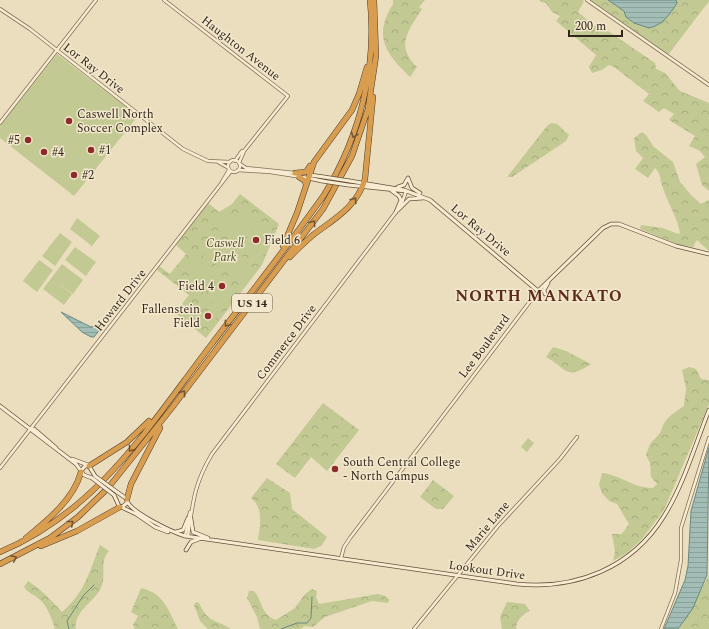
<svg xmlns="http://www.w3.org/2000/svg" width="709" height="629" viewBox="0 0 709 629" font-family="Spectral,serif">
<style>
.forest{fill:url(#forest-crowns)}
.garden{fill:#c2c993}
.water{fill:url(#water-rules);stroke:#698a82}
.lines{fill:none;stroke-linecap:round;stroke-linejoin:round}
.stream{stroke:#698a82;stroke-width:1}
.tertiary-casing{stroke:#836f58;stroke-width:4}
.secondary-casing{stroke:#64503b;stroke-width:4.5}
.motorway-casing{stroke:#503d2c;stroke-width:6}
.tertiary{stroke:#f7ecd1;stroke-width:2.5}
.secondary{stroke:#f7ecd1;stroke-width:3}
.motorway{stroke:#d99d50;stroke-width:5}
.secondary-bridge-casing{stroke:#64503b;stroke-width:4.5;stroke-linecap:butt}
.secondary-bridge{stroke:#f7ecd1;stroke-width:3}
.oneway{stroke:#755631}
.poi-dot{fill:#8f2a2b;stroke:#f3e8cd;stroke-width:1.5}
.labels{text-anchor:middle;stroke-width:3;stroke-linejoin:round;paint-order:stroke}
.shield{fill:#f3e8cd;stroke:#6d6151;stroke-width:1}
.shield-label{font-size:11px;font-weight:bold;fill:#33271c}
.street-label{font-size:12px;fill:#33271c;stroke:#f3e8cd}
.poi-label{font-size:12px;fill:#33271c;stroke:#f3e8cd;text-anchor:start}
.park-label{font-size:12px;font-style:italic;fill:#434e23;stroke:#f3e8cd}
.district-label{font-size:16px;font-weight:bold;letter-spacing:1px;fill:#5e2b1d;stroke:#f3e8cd}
</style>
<defs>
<pattern id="forest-crowns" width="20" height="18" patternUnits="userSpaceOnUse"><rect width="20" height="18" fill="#c2c993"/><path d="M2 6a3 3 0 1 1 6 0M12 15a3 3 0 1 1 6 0" fill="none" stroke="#a7ad7e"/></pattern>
<pattern id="water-rules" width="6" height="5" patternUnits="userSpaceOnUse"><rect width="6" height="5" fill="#a1bdb5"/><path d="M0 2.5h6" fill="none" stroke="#8ba29b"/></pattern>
</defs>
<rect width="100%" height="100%" fill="#ebdebe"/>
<path class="forest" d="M393,0H425L419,7L422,9C408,31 395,46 417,67L410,77C385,53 373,36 393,4Z
M539,0H582L584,1L578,12L595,26L605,29L655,63L656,69L665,73L680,91L709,103V191L702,185L696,164L705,157L700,151L689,146L695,136L669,120L674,114L664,108L659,112L643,101L649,94L614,67L609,65L602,70L592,73L589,67L596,55L556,21L560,16L552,12L546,3L541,2Z
M588,0H709V1L668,55Z
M551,123L557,124L569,135L566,141L512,177H507L547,126Z
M642,132L646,135L654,147L673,162L680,182L692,196L701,204L709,200V251L697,240L693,247L680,245L640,229L641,225L663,228L678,234L680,233C677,216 668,204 663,188C660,181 661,173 655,168L648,178L635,169L643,158L636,151L634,138Z
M240,194L279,224L262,265L206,338L175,313L189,295L157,270L159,266L170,274L186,254L176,245L208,203L219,212L232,204Z
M553,347L566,351L591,364C565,381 568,369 546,357Z
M689,367L696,369L701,379L709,380V404L664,510L642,539L627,553L613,561L615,551L612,534H622L629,524L617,504L609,501L602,493L599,485L602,473C621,475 633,488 653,488L657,484L651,477L650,463L646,455L650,444L660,433L664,423L671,415L684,406L686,388L682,370Z
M323,403L359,430L327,471L311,457L295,478L276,464Z
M528,438L534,443L527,452L521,447Z
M267,478L290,493L292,509L327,537L321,546L314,549L258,540C260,526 264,508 251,498Z
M433,480L454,496L443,509H436L420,497Z
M100,545L109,551C98,563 108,575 100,590C93,602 73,613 76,629H55C52,619 47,605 39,599C33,594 28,593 24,587L28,581C43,591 50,599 62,612C86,591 89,572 100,545Z
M709,575V629H679Z
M141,588C164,593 168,610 178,629H135L133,625L138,616L131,612Z
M312,589L317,591L316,597L319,604L378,594L385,596L389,600L388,603L372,601L325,617L313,627L305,626L300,629H260L257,617L247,598L249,591H254C263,601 260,614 276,620L295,608L305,594Z
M196,602L199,603C208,623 215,619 231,629H208L200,621L194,605Z
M507,602L525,604L530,611C523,614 516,620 516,629H502L500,617Z"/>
<path class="garden" d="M686,0H709V1L701,11Z
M57,54L138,116L74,196L0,138V126Z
M232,213H240L251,219L234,239L215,224L222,217Z
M77,218L100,236L92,246L70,229Z
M202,223L207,227L199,238L194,234Z
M256,224C270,233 269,247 261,260L242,245Z
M60,233L72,242L55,266L42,256Z
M215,243L225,244L233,248L219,267L200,253L203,249Z
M75,247L96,262L86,276L65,260Z
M239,253C250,261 253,276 244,287L225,271Z
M39,260L53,270L37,292L23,281Z
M194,260L213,275L199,293C188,284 187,272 194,260Z
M62,264L83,280L73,294L56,282L72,294L64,305L43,289Z
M218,279H221L239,293C229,304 217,307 205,298Z
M207,312L218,320L209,328L198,323Z"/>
<path class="water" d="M608,0H676L677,3C670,14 663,25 649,28L634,23L626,17L624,11Z
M61,312L91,327L102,322L104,324L94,337H91L82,332Z
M709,447L707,575L693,608L678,629H664L685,580L688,566L691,511Z"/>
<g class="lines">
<path class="stream" d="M69,629L67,621L83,596L94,585
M281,629L297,623H307L311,618L312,597"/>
<defs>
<path id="tertiary" d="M164,0L288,96L244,151L239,163
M587,0L709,85
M0,9L30,29L183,149L208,161L230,162
M0,123L96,0
M228 166a6 6 0 1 1 12 0a6 6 0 1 1-12 0Z
M235,161L242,151H244
M218,162L227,167
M240,164L246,168L295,173
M238,170L270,172L308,178
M222,182L229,170
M401,206L406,191
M0,468L231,171
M185,536L190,512
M188,536C193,502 194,484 212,454L396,212
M341,558L344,547L350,538L538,291
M414,629L498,526L560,459L577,437
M661,629L675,593L681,560V528L709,438"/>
<path id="secondary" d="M310,175L324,177
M308,178L322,181
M408,178L412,188L420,193
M350,181L404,190L430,200L538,291L603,228L611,224H619L676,246L709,254
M348,185L406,191
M398,187L404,185L408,178
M392,191L399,196L401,200L396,212
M398,210L409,199L423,198
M545,294L544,290L548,283
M0,406L76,464L84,475L92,478
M31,429H34L56,448
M72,459L88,465
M81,471L85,466H89L95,476
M117,492L127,499V503L122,507
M114,495L119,506L136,514L155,527L168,532
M127,501C132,513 172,532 185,536L517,584C576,590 632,568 664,516C684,484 695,445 709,410
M191,519L193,532L208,538
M176,532L183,530L188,518
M186,550L191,542L199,539"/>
<path id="motorway" d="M295,173L306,172L310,166
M299,177L305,181L306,185
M283,246L297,213L314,162L352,110L359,94L367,67
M290,257C297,249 305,242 313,235C334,219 357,207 365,179L373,97
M89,466L127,442L149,421
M127,499L131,484L160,428
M26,538C47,521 74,499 81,472
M41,546L77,531L120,507
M0,552C98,511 149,426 211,345C249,295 288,246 324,195C360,136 377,69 370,0
M0,564L50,538L78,517L108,488L171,409L323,209L352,156L368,109L376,56L374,0"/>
</defs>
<use href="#tertiary" class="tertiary-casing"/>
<use href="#secondary" class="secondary-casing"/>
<use href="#motorway" class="motorway-casing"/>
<use href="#tertiary" class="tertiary"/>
<use href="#secondary" class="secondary"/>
<use href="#motorway" class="motorway"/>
<defs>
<path id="secondary-bridge" d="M324,177L350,181
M322,181L348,185
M95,476L117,492
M92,478L114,495"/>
</defs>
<use href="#secondary-bridge" class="secondary-bridge-casing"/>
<use href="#secondary-bridge" class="secondary-bridge"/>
</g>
<defs><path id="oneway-chevron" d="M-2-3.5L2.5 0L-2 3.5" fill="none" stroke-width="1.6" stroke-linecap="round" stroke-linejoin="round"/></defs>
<g class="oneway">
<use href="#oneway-chevron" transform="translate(354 135) rotate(110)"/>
<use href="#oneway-chevron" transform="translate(354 200) rotate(-56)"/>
<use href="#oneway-chevron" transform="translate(313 223) rotate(-53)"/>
<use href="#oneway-chevron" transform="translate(227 324) rotate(127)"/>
<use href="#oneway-chevron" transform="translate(183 393) rotate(-53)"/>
<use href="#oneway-chevron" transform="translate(131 449) rotate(129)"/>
<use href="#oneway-chevron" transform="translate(71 523) rotate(-39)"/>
<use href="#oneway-chevron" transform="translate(14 558) rotate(-25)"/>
</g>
<g class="poi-dot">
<circle cx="69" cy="121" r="4"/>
<circle cx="28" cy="140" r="4"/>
<circle cx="91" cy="150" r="4"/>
<circle cx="44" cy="152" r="4"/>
<circle cx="74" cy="175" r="4"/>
<circle cx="256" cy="240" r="4"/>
<circle cx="222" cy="286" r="4"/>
<circle cx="208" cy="316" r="4"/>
<circle cx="335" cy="469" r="4"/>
</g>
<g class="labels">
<rect class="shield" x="232" y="294" width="40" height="18" rx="3"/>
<g class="shield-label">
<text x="252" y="307">US 14</text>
</g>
<g class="street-label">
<text transform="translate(241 48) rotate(38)" y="4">Haughton Avenue</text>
<text transform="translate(94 68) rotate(38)" y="4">Lor Ray Drive</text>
<text transform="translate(481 230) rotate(40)" y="4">Lor Ray Drive</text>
<text transform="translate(120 300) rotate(-52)" y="4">Howard Drive</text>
<text transform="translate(286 342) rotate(-53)" y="4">Commerce Drive</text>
<text transform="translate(484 346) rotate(-53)" y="4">Lee Boulevard</text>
<text transform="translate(487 526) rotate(-50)" y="4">Marie Lane</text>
<text transform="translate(487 570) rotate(8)" y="4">Lookout Drive</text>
</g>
<g class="poi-label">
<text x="77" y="118">Caswell North<tspan x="77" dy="14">Soccer Complex</tspan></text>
<text x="20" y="144" text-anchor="end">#5</text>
<text x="99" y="154">#1</text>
<text x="52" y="156">#4</text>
<text x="82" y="179">#2</text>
<text x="264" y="244">Field 6</text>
<text x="214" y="290" text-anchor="end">Field 4</text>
<text x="200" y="313" text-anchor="end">Fallenstein<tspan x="200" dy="14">Field</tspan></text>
<text x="343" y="466">South Central College<tspan x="343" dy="14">- North Campus</tspan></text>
</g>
<g class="park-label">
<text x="225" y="247">Caswell<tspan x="225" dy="14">Park</tspan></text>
</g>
<g class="district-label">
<text x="539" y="301">NORTH MANKATO</text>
</g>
</g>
<path d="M569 30v6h53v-6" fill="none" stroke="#33271c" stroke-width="2"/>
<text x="575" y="30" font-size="12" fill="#33271c" stroke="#f3e8cd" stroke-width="3" paint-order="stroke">200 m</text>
</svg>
